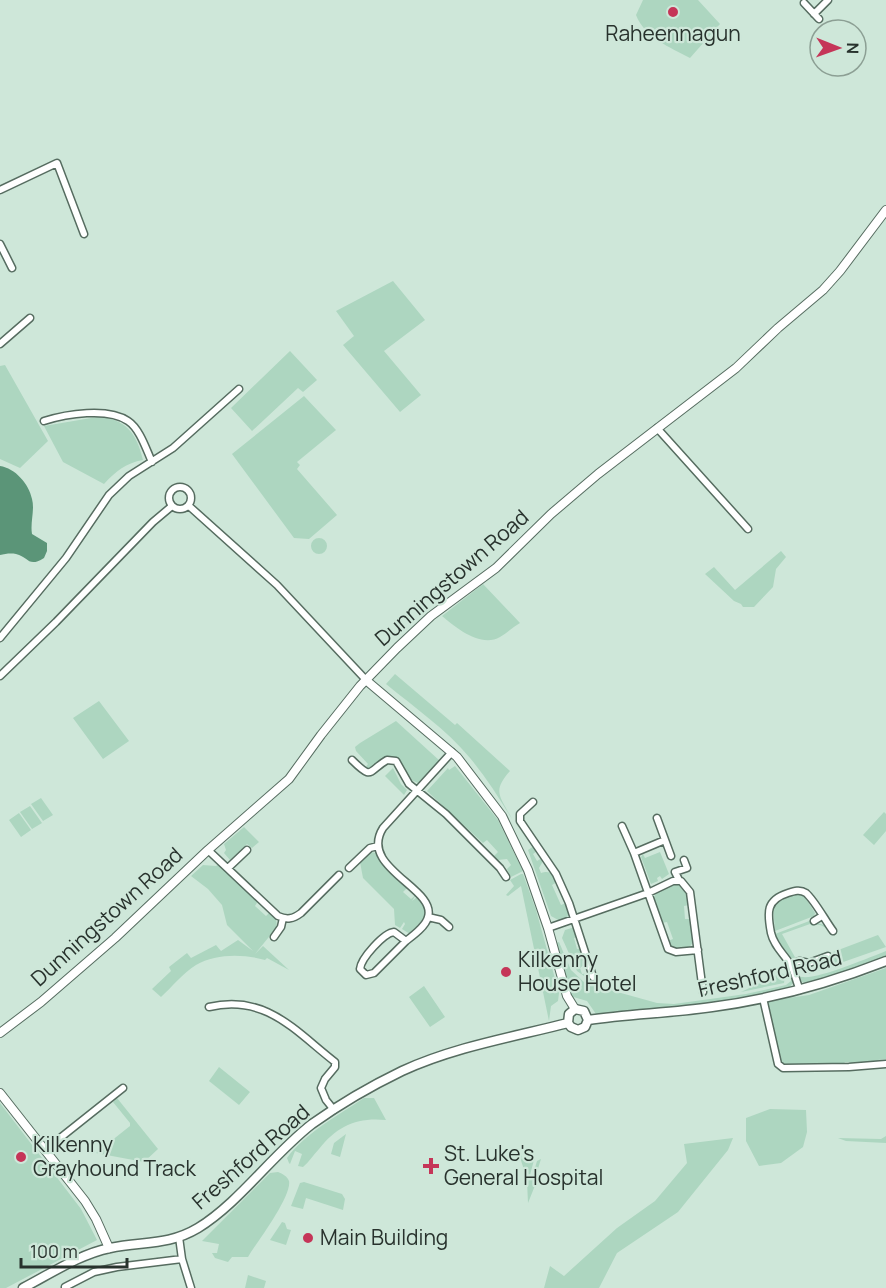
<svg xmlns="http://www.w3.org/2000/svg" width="886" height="1288" viewBox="0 0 886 1288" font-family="Manrope,sans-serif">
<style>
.green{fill:#add6c0}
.water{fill:#5b9578}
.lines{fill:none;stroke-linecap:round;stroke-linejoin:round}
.minor-casing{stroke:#566c60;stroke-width:9}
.tertiary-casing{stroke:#566c60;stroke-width:10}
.secondary-casing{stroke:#566c60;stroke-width:11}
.minor{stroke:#fff;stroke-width:6}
.tertiary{stroke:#fff;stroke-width:8}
.secondary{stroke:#fff;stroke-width:8}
.poi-dot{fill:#c53558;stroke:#cee7d9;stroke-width:2}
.labels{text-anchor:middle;stroke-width:4.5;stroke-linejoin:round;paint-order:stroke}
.poi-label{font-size:21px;fill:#28322d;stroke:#cee7d9;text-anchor:start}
.street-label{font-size:21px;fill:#28322d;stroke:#cee7d9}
</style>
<rect width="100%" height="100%" fill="#cee7d9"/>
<path class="green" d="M643,0H698L720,24L690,58C670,47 645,38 636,15Z
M393,281L425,320L384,351L421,395L400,412L343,345L354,336L336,311Z
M290,351L317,380L303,392L298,388L252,431L231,408Z
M5,365L48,441L20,468L0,459V366Z
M304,396L336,430L297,462L300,465L297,469L337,515L309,539L294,538L232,454Z
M97,417C126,418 137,434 143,460C126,463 116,471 104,484L63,462L44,426Z
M311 546a8 8 0 1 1 16 0a8 8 0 1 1-16 0Z
M781,551L786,557L776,569L773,587L754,607H743L741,604L734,601L705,574L714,567L735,590Z
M483,584L520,623C513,627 507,633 500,637C481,648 456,628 442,616Z
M395,674L455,725L457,723L510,771C491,792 501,797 512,819C499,798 486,777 470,758C447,730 414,707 386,684Z
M99,701L129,741L103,759L73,718Z
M396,721L440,761L418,783L409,779L399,760L387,757L374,768L367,770L365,768L368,764L356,751L355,747L360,743Z
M455,766L498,820L523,871L511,877L507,869L511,865L507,859L498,860L494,856L498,852L487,840L483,843L427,791L448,768L449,770Z
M393,768L401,784L407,790L404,795L385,776Z
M41,798L53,815L43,821L31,804Z
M30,806L42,823L32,829L20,812Z
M884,812L886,814V831L874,845L863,835Z
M19,813L31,830L21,837L9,820Z
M244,827L259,842L252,848L247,844L230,860L224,853L226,850L224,844Z
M534,846L537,851L533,854L537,861L542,858L543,861L539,868L541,873C551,870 552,874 557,882L552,885L561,905L566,903L569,912L567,918L560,921L551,916L528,850Z
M371,852L376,853L379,859L407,888L403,892L411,899L416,895L412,901L417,897L426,909V916L410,934L402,929L405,924L404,922L400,928L395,925L394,909L363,878L360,862Z
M660,852L669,874L662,879L660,876L657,878L658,881L651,884L641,857L643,854L645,858Z
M219,864L258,901L255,906L266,916L269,913L276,919L277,927L255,954L263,946L289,970L267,958L265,960C245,954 216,953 196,965C183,973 172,987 161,997L152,989L171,971L169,967L187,953L191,958L216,945L221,951L238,940L253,951L227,925L222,905L208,889L191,876L203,865L216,866Z
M521,874H523L536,910L559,993L558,1001L551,1006L549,1021L521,886L508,896L506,895L514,886L510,880Z
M674,884H681L687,894L689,905L684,906L685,919H691L693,942L689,948H671L668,941L673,939L667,922L661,923L653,900L656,893Z
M796,894L805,897L815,913L814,916L775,931L773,906L777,900Z
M812,920L813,924C822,922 827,926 832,932C825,929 822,922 812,926L810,924L782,934L796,959L790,958L781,947L775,934Z
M575,927L579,936L574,938L577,949L582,948L586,963L580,968L582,974L589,973L591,981L577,971L562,938L565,930Z
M878,935L886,947L809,974L801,970V968L807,965L812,972L832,964L831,959L835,957L833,952Z
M559,942L571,970L585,983L657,1003L674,1004L746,994L786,985L791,981L792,977L793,983L789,988C755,996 720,1003 684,1006C655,1009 626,1010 596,1014L587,1001L570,996L556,943Z
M886,951V957L809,984L802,982L799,976C811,983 870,957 886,951Z
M886,968V1059L878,1060V1062L851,1064L850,1062H845L843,1065H784L781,1063L768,1001L809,995Z
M781,973L785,975L784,983L741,992Z
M424,986L445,1017L430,1027L409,997Z
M219,1067L250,1092L239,1105L209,1081Z
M117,1098L158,1149L144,1162L96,1153L130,1126V1123L113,1102Z
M364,1098H374L386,1120C357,1117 337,1126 319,1149C313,1155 309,1162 303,1167L298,1166L302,1154L295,1151L290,1164L289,1163L287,1158C304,1134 340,1114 364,1098Z
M0,1103L81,1209L97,1240L6,1288H0Z
M770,1109L806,1110L807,1132L803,1147L781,1163L759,1166L746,1141V1118Z
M346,1134L340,1157L331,1154L334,1143Z
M886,1136V1143L846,1141L838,1138L881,1139Z
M733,1138L728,1150L678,1212L617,1253L599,1288H544L550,1266L564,1276L617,1228L655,1201L687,1163L684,1144Z
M517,1148L524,1159L531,1156L534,1160L530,1175L526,1176Z
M541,1159L534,1181L536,1183L528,1203L527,1181L532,1178L537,1161Z
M278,1172C283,1174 287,1176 289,1181C292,1195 260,1239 251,1252L248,1257H232L228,1262L215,1258L212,1253H217L219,1244L202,1241L270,1173Z
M304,1182L342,1194L345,1199L343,1210L306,1198L303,1209L291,1206L300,1183Z
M282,1222L285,1223L287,1229L291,1230L286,1245L270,1240Z
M248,1275L266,1281L264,1288H245Z"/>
<path class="water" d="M0,466C15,468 29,484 32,499C35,510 30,522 32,534L47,543V551L44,558C28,568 29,557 16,554C10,553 5,554 0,555Z"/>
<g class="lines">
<defs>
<path id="minor" d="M804,3L819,19
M814,14L828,0
M0,190L57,163L84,234
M0,244L12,268
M0,344L30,318
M44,421C66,414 108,407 128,421C140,429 146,449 152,462
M657,428L748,529
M169 498a11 11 0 1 1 22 0a11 11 0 1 1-22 0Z
M189,506L277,585L367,681
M0,638L66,558L109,495L129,476L173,448L239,389
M0,676L56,622L153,522L172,506
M352,760C373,781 368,771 387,760L396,761L409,784L446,814L500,868L506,877
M533,802L520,814V821L556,874L569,903L593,977
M657,818L671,856
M622,826L634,853L668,949L676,952L698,950
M208,850L278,916C287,920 293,919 301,913L339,875
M634,853L665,840
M228,868L247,850
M349,868L370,848L378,846
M679,880L675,872L687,868L684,860
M428,917L441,920L449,927
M814,921L822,916
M548,928L648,893L673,881H681L690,892L703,992
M274,937L281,927L283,918
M406,941L374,973L366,975L360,969C361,958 384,933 394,932L406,941C414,935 426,926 428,917C437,888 358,868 383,828L452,752
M790,965L799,961L809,963L828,956
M800,990C796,982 795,972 790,964C783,953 774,946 771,933C767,912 766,900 788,893C794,891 800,889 806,893C815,901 825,920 833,931
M763,998L778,1064L783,1068L849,1067L886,1064
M209,1007C266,994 294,1030 335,1062V1067L325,1079L321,1088L326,1100L334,1110
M45,1150L123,1088
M179,1237L182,1259L191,1288
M65,1287L94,1272L117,1267L182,1259"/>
<path id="tertiary" d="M367,681L457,757L502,816L528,870L548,928L567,996L575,1009
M0,1033L41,1002L115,938L208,850L289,779L321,735L360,686L397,648L431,616L496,568L551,514L598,474L736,368L778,328L823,290L840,271L886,210
M0,1093L85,1201L96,1219L109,1248"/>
<path id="secondary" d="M588,1020C629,1014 671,1013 712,1007C772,999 830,983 886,961
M568,1023L569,1014L575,1009L584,1011L588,1020
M568,1023L571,1027L578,1030L585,1027L588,1020
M23,1288C50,1274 80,1254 110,1248C142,1241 168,1246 198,1228C239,1203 273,1154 312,1124C340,1104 371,1086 402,1071C454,1047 513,1037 568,1023"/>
</defs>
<use href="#minor" class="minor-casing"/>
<use href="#tertiary" class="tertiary-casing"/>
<use href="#secondary" class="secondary-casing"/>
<use href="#minor" class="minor"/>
<use href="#tertiary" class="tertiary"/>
<use href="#secondary" class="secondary"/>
</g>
<g class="poi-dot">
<circle cx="673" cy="12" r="6"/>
<circle cx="506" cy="972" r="6"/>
<circle cx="21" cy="1157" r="6"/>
<path d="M428 1157h6v6h6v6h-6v6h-6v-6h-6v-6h6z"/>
<circle cx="308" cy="1238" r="6"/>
</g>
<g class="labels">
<g class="poi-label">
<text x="673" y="41" text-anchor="middle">Raheennagun</text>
<text x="518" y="967">Kilkenny<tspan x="518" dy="24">House Hotel</tspan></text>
<text x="33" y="1152">Kilkenny<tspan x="33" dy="24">Grayhound Track</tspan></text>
<text x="444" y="1161">St. Luke's<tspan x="444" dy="24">General Hospital</tspan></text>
<text x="320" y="1245">Main Building</text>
</g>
<g class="street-label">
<text transform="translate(452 578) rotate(-41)" y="7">Dunningstown Road</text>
<text transform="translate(107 917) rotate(-42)" y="7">Dunningstown Road</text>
<text transform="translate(770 974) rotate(-13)" y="7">Freshford Road</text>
<text transform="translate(251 1157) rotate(-41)" y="7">Freshford Road</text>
</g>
</g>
<g transform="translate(838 48) rotate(91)"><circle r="28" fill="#cee7d9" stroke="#8c9f94" stroke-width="1.5"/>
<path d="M0-4.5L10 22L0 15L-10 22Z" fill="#c53558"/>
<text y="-9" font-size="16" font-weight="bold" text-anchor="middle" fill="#28322d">N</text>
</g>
<path d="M21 1258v9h106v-9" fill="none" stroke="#28322d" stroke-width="3"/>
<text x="30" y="1258" font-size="18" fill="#28322d" stroke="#cee7d9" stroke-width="4.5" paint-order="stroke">100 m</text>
</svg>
